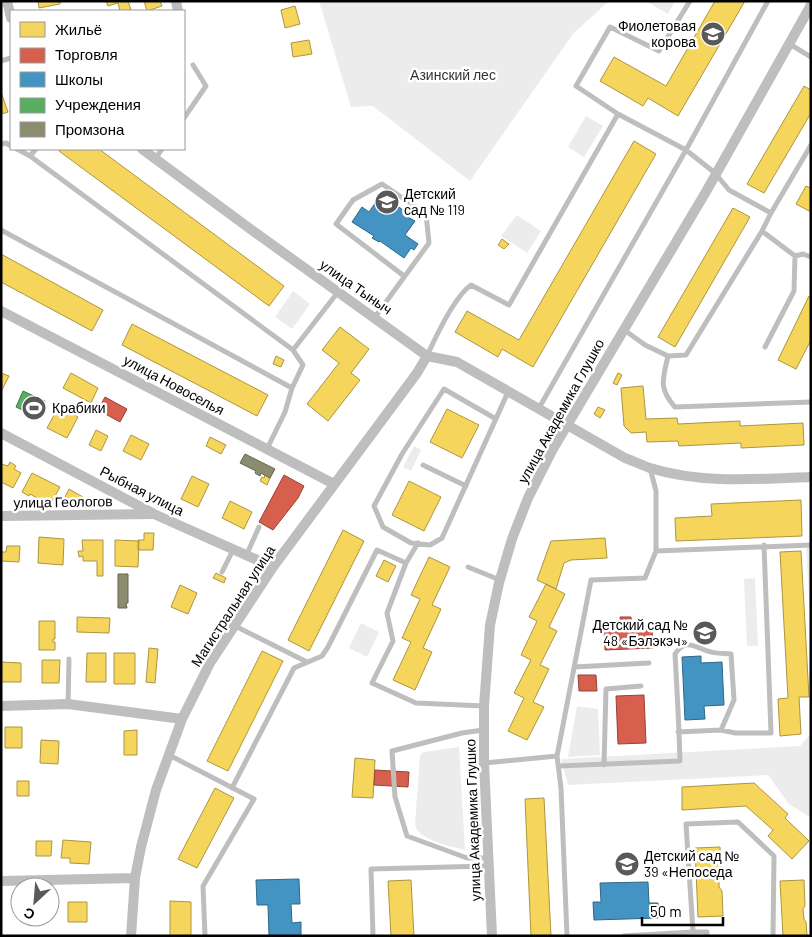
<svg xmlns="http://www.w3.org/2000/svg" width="812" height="937" viewBox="0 0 812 937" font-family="Barlow,sans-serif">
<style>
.green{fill:#ececec}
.homes{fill:#f6d55c;stroke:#ac9540}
.shops{fill:#d6604d;stroke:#964336}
.schools{fill:#4393c3;stroke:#2f6788}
.public{fill:#5aae61;stroke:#3f7a44}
.industry{fill:#8c8c6e;stroke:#62624d}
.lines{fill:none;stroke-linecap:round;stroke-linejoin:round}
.lane{stroke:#bebebe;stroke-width:5}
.street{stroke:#bebebe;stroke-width:10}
.labels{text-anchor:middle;stroke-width:5;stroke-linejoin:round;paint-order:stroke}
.poi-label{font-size:14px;fill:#000;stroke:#fff;text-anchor:start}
.park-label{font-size:14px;fill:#333;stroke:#fff}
.street-label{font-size:14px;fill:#000;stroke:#fff}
</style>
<rect width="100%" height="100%" fill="#fff"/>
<path class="green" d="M319,1H609L573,34L470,181L373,106L351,107Z
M646,1H675L668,14Z
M586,116L603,126L584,157L568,147Z
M517,215L541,231L527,253L501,236Z
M293,291L310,304L292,329L275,317Z
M414,446L421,450L411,471L403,467Z
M806,546H811V633Z
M755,578L758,646H747L744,579Z
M361,623L379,632L367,657L349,648Z
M577,706L598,709L600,755L568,757Z
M811,733V818L789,804L768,775L568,785L561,759L800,746Z
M459,747L465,850C451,846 416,840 415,824L420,756L423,752Z"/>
<path class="homes" d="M38,1H60V4L39,8Z
M106,1H128L131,10L120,11L118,3L108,6Z
M144,1H160L162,6L147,11Z
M715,1H745L678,116L648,98L643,106L600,81L614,57L666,86Z
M295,6L300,24L285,28L281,10Z
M309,40L312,54L293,57L291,43Z
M804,86L811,90V113L764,193L747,184Z
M1,92L8,112L1,114Z
M634,141L656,154L533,367L502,349L498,357L455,332L467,311L519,340Z
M60,149H99L284,286L269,306L59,151Z
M806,186L811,188V212L796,204Z
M733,208L750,217L675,347L658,337Z
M502,239L509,244L504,249L498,245Z
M1,254L103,310L92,331L1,282Z
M809,296L811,297V340L796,369L778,360Z
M132,324L268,395L257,416L122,345Z
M340,327L369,349L351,373L360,380L328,421L307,404L339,363L322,350Z
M276,356L284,360L281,367L273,364Z
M1,373L9,376L1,392Z
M71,373L98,388L91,403L63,388Z
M618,373L622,375L617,385L613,383Z
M643,386L646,419L677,418L678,424L740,421V426L803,423L804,445L741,448V443L679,446L678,441L647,442L646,432L631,433L624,426L621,388Z
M59,406L78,417L67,438L47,428Z
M598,407L605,410L600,418L594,414Z
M447,409L479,425L462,458L430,442Z
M96,430L108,436L101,451L89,445Z
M131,435L149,444L141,460L123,451Z
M210,437L226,445L221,454L206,446Z
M10,462L16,466L14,469L21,473L13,488L1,482V464L8,466Z
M32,473L60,487L50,505L30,494L29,496L22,492Z
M265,475L270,478L267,485L260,481L262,477L264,478Z
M192,476L209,484L198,507L181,499Z
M409,481L441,497L424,531L392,515Z
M69,489L83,497L80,502L78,501L76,503L65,497Z
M801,500L802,536L676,541L675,518L712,516L711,504Z
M230,501L252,512L244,529L222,518Z
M343,530L364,541L309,651L288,640Z
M144,533H154L153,550H138V540H144Z
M39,537L64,539L63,565L38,563Z
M605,538L607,558L571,560L564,563L556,589L537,580L551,541Z
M82,540H103V576H97V561H83V556L79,557L78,551H83Z
M115,540L139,541L138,567L115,566Z
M7,546H20L19,562L1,561V552H6Z
M801,551L809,697H799L801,734L780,736L778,699L788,698L780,552Z
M429,557L450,567L432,605L441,609L423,648L432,652L415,690L393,680L411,642L402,638L420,599L411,595Z
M384,560L396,566L388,582L376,576Z
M216,573L226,578L224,583L213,578Z
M546,584L565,594L549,627L557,631L540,665L549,669L533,702L544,707L527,740L508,731L524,698L514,693L531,660L521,655L537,621L529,617Z
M180,585L197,593L188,614L171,607Z
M77,617L110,618L109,633L77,632Z
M39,621H55V639H53V642H55V650H39Z
M149,648L158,649L155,683L146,682Z
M262,651L283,661L228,771L207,761Z
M87,653H106V682H86Z
M114,653H135V684H114Z
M42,660H60L59,683H42Z
M1,662L21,663V682H1Z
M5,727H22V748H5Z
M137,730V755H124V731Z
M41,740L59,741L58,764L40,763Z
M355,758L375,760L373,798L352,797Z
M17,781H29V796H17Z
M754,783L788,814L785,818L809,841L792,859L768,836L773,830L746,806L682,810V787Z
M215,788L234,798L197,868L178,859Z
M544,798L551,936H531L525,799Z
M63,840L91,842L89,864L70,863V858H61Z
M36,841H52L51,856H36Z
M720,847L721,874L719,879V887L722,891L723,916L698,917L695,848Z
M411,880L414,936H391L388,881Z
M804,880L805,906L803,909L804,919L806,922L807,936H783L780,881Z
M170,901L191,902V936H170Z
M68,902H87V922H68Z
M24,917H44V921H24Z"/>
<path class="shops" d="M105,397L127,409L120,422L98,410Z
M284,475L304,486L298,498L273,530L259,522Z
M620,617H631L632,629L652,628L653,648L605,650L604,630L621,629Z
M578,675H596L597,691H579Z
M644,695L646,743L618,744L616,696Z
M375,770L409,772L408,787L374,785Z"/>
<path class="schools" d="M380,196L388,202L390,200L408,214L406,216L415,221L405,235L418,244L414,250L411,248L404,258L380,241L379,242L372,238L374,236L352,222L362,207L369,212Z
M701,656V663L722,662L724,705L704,706L705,719L685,720L682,657Z
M299,879L300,904H291L292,923L301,922V936H269L268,905H257L256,880Z
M648,882L649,903H658V918L594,920L593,902H601L600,883Z"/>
<path class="public" d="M23,391L45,401L37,417L16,407Z"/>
<path class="industry" d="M245,454L275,469L270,478L261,473L260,476L255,473L256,471L240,463Z
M118,574H128V603H126L127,608H118Z"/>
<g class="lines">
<path class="lane" d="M788,43L811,57
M1,61L11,58
M184,118L206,86L193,65
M1,144L6,143L11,146
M17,149L30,156L293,350
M30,156L36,149
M155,159L162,149
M771,213L811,145
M1,230L292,388
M762,231L795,256L794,291L765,347
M795,256L803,254L811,257
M375,317L429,243L426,214L382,184L353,200L336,224L404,276
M623,329L645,345L668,356C663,379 658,388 675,407L811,402
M427,356C436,336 454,297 471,285L509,305L618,114
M668,356L686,355L762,231L771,213L729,190L715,173L686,150L618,114L576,86L610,27L659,51L690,1
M539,408L686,150L768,1
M496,419L444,389L402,454L374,506L383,527L411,543L430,545L442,538L508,392
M267,449L285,412L292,388L303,365L293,350L338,292
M423,465L466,486
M650,468L656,491V551L811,545
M246,556L259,527
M406,563L418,543
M468,567L500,580
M222,572L233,550
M235,626L307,662
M574,667L649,663
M68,704L69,659
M483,730L462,733L392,751L395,797L407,836L467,858H488
M721,730L735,733H771L764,545
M169,755L254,799L203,886L205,936
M557,756L561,788L567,936
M484,763L557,756L591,580L645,578L656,551
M604,765L606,689L641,686
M559,766L680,761C679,725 677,689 675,654C686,636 697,649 711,652C717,654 725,653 731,654L734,700L721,730L678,732
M232,788L294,668L322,656L328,647L377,550L406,563L387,613L393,641L372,683L416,703L484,706
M373,936L371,869L488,866
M624,936L693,932
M707,936V932H693L686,824L738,822L774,856L773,936"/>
<path class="street" d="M7,1L11,18
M176,1L178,11
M142,149L249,228L427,356L457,362L625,458C633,461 642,465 650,468C701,484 758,479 811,477
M1,311L334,484
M1,433L154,514L273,567
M1,516L153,514
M1,706L68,704L182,719
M1,881L135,878
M131,936L135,878L141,847L156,790L182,719L210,663L273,567L417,373L427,356
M492,936L484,763V706L490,625L499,583L512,539L528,498L553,449L707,190L811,5"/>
</g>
<defs>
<symbol id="school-disc" viewBox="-11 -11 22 22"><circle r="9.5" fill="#595959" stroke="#fff"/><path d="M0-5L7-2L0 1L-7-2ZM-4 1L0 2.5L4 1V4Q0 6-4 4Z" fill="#fff"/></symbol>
<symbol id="stadium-disc" viewBox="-11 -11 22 22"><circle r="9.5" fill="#595959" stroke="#fff"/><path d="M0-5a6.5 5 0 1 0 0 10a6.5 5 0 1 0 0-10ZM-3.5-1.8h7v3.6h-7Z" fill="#fff"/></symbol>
</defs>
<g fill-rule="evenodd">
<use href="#school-disc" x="699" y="20" width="28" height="28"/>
<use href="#school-disc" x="373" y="188" width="28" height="28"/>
<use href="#stadium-disc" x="20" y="394" width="28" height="28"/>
<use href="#school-disc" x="691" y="619" width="28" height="28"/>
<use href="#school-disc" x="613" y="850" width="28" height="28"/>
</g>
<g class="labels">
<g class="poi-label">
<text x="696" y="31" text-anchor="end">Фиолетовая<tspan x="696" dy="16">корова</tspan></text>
<text x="404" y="199">Детский<tspan x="404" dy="16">сад № 119</tspan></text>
<text x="52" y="413">Крабики</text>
<text x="688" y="630" text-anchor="end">Детский сад №<tspan x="688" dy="16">48 «Бэлэкэч»</tspan></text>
<text x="644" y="861">Детский сад №<tspan x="644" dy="16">39 «Непоседа</tspan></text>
</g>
<g class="park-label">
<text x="453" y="80">Азинский лес</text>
</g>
<g class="street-label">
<text transform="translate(356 287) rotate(35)" y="5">улица Тыныч</text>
<text transform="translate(174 385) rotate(28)" y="5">улица Новоселья</text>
<text transform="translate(561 411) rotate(-61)" y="5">улица Академика Глушко</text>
<text transform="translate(142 491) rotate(27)" y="5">Рыбная улица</text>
<text transform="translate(63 502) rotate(-1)" y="5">улица Геологов</text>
<text transform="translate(233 606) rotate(-57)" y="5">Магистральная улица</text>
<text transform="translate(473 820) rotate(-92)" y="5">улица Академика Глушко</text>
</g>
</g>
<rect width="812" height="937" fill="none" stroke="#000000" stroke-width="5"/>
<rect x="10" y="10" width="175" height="140" fill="#ffffff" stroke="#999999"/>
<rect x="20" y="22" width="25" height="15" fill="#f6d55c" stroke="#999999"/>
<text x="55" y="35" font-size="15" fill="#000000">Жильё</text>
<rect x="20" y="48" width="25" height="15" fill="#d6604d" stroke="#999999"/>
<text x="55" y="60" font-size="15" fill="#000000">Торговля</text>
<rect x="20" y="72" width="25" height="15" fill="#4393c3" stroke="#999999"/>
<text x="55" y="85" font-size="15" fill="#000000">Школы</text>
<rect x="20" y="98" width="25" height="15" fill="#5aae61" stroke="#999999"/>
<text x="55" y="110" font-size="15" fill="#000000">Учреждения</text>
<rect x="20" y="122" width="25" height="15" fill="#8c8c6e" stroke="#999999"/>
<text x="55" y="135" font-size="15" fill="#000000">Промзона</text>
<g transform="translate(35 902) rotate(206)"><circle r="24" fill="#ffffff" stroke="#999999"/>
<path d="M0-4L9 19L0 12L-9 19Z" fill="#595959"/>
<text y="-8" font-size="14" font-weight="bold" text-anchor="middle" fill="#000000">С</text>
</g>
<path d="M642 917v8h81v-8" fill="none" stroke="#000000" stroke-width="2.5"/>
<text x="650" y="917" font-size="15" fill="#000000" stroke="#ffffff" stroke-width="4" paint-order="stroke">50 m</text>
</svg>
